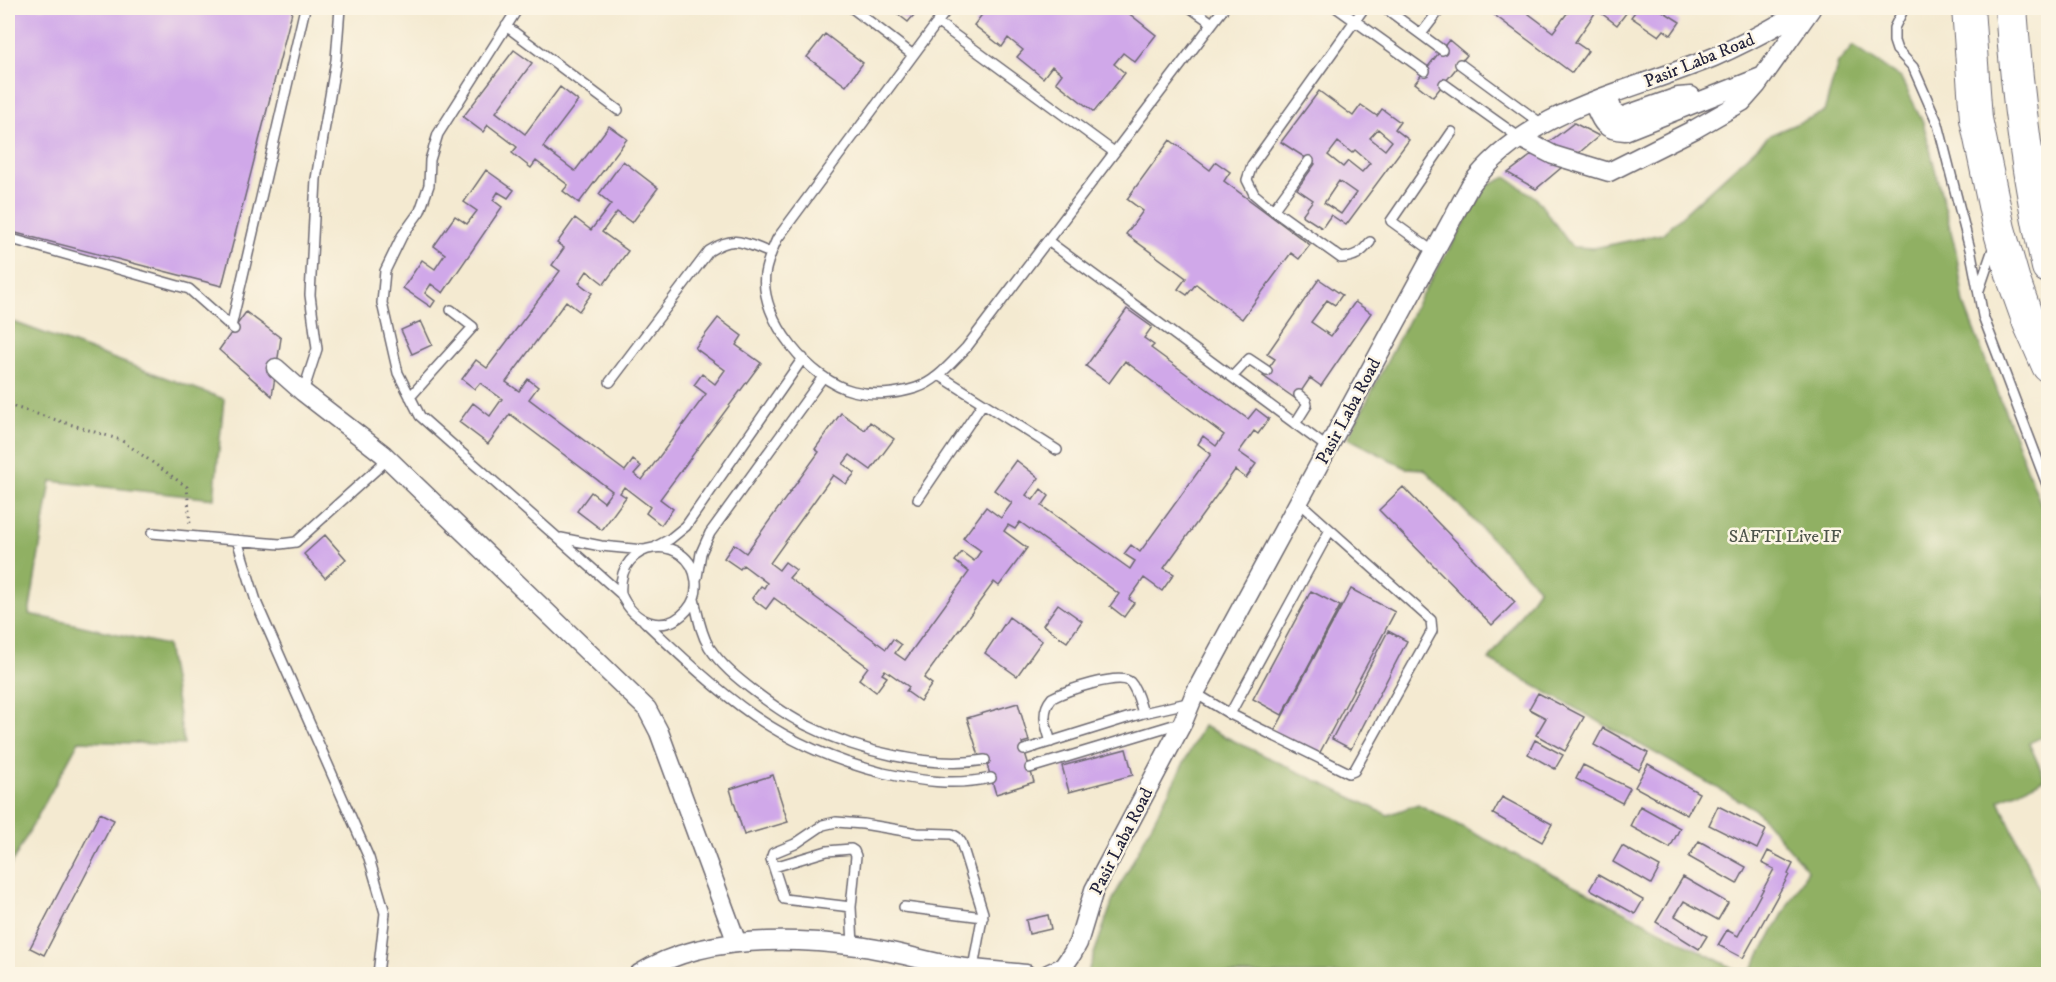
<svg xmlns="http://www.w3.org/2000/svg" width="2056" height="982" viewBox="0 0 2056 982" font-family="'IM FELL DW Pica',serif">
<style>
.forest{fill:#90b063;stroke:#59694f;stroke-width:1.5}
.building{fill:#d0a8e9;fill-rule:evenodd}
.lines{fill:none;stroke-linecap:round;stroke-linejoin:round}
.lane-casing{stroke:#6c6870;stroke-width:12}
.street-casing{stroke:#6c6870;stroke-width:21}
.highway-casing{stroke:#6c6870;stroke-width:34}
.path{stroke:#6c6870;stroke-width:3;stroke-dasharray:1.5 4.5;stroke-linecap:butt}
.lane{stroke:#fff;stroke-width:9}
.street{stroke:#fff;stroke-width:18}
.highway{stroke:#fff;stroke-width:32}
.labels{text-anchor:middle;stroke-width:5;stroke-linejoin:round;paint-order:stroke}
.street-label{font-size:18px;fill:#22223b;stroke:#fcf5e5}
.park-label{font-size:18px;fill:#4e554b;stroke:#fcf5e5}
</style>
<rect width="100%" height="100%" fill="#fcf5e5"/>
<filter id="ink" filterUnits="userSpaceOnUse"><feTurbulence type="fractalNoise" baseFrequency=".0167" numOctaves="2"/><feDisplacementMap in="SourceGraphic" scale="12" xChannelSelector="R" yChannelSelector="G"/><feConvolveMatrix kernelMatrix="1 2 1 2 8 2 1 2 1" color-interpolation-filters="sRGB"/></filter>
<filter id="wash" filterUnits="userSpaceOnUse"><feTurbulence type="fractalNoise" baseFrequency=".008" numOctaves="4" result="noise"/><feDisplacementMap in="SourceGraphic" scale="24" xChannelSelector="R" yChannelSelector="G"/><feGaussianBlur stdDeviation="1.35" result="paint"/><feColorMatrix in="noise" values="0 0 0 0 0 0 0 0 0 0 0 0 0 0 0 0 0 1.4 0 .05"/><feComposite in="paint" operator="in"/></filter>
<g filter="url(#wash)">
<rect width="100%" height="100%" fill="#f4ead1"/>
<path class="forest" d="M1853,46L1901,78L1923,122L1956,251L1964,304L2046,518L2048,534V734L2029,743L2045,779L1999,800L2048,910V974H1749L1808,870L1755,809L1489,660L1539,588L1424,469L1406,468L1348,438L1418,301L1487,186L1506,177L1536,198L1572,247L1594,248L1662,234L1770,135L1824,112L1838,63Z
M8,320L224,399L214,499L51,481L29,614L167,645L184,745L79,741L8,870Z
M1203,726L1388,815L1418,804L1744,974H1087L1114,897Z"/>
<g id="blocks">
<path class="building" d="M8,8H293L222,286L8,231Z
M890,8H920L908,22Z
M987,8H1122L1156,35L1135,62L1123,53L1114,64L1125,73L1094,112L1056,82L1062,74L1052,66L1043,78L1017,57L1023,50L1008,38L1002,47L974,25Z
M1485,8H1521L1553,32L1571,8H1630L1617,25L1597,10L1575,42L1588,51L1572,73Z
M1638,8H1658L1680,22L1671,35L1664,30L1659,36L1631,17Z
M825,34L863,63L846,86L807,57Z
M1449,40L1467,55L1433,97L1415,83Z
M514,50L532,63L496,112L525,134L560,87L578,101L543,147L575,171L609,126L627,139L579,203L563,191L568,185L536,161L531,168L512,153L517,147L488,125L483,132L463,117Z
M1319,91L1353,116L1361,105L1377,116L1382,109L1400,122L1395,129L1409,140L1346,225L1331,215L1322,228L1302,215L1313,200L1297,189L1315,164L1281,142ZM1378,129L1392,141L1385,150L1370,138ZM1338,142L1352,153L1355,150L1370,163L1362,172L1348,161L1343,167L1328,155ZM1339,181L1356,193L1341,214L1324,203Z
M1574,123L1599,136L1536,189L1508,173Z
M1170,140L1210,170L1216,162L1230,172L1224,181L1310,245L1299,259L1291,253L1242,319L1196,284L1187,295L1178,289L1186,278L1126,234L1143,211L1127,199Z
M623,161L658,188L632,223L617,212L602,232L628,251L604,284L587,271L579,283L592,293L579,311L566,301L506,382L519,391L528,379L538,387L529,399L625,471L633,460L641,466L634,474L642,480L706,394L694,385L702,374L715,384L725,370L695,348L718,318L742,336L736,345L761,363L660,499L673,509L661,525L646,513L650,507L624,487L620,493L626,497L602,530L577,511L591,492L604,502L612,491L510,414L488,444L459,422L473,403L490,416L502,399L480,383L475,389L462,379L476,360L487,368L560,271L552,265L564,248L557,243L575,218L591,230L611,204L599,194Z
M486,170L514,190L508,198L498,192L493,200L502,207L443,293L431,284L425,293L435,301L431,307L403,288L422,260L435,269L445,254L434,246L455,216L467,224L477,211L464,202Z
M1319,279L1342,295L1335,305L1327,300L1311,322L1331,336L1355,302L1371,313L1321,386L1310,378L1296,399L1263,376L1275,359L1267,354Z
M1127,309L1152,327L1144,338L1154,345L1151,348L1248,419L1256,409L1269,419L1258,434L1254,431L1239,452L1256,464L1246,478L1235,470L1164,568L1174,574L1162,591L1144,578L1129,599L1134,603L1124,617L1110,606L1119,594L1020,522L1015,529L1008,525L1004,531L1027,548L999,586L994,582L924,678L932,684L920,701L906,691L909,687L885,670L882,674L887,677L876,692L859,679L868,667L774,598L766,609L752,598L761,586L764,588L767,583L743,565L740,569L724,558L734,544L746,553L819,452L815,449L841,413L865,430L870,422L894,439L871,470L850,455L843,464L855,473L846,484L833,475L770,563L779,570L785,562L796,570L789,578L886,649L893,639L901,645L895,653L905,660L969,572L955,561L962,552L974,561L981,551L963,538L986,507L1001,518L1012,503L994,490L1016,460L1039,478L1026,495L1033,500L1041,489L1049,496L1042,506L1130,569L1135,561L1124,554L1131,545L1140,552L1211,454L1198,444L1203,436L1216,446L1224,435L1125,361L1109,383L1086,366Z
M246,312L281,338L272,396L219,350Z
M421,321L432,345L412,354L401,330Z
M1403,487L1515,602L1492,625L1379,510Z
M325,535L346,559L325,578L304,554Z
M1351,589L1395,612L1318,756L1274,732Z
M1311,591L1340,606L1282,715L1253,699Z
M1058,604L1082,621L1067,642L1043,625Z
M1009,617L1042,641L1017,676L985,653Z
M1388,631L1407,641L1351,749L1332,739Z
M1538,693L1584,717L1565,751L1536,735L1546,718L1529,709Z
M1018,703L1029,741L1022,743L1034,782L996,794L984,755L979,756L967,718Z
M1603,728L1648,753L1639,770L1594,745Z
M1535,740L1563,755L1555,769L1528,754Z
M1126,749L1133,775L1069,792L1062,766Z
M1648,764L1699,793L1687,815L1635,787Z
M1583,765L1630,788L1622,803L1576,779Z
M773,775L788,822L744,835L730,789Z
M1502,797L1552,824L1542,842L1493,814Z
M1640,806L1680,828L1670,848L1630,826Z
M1718,806L1766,830L1757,849L1709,825Z
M100,813L114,820L44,955L30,948Z
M1699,841L1746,867L1737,884L1689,857Z
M1622,846L1660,867L1651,884L1613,862Z
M1768,851L1793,864L1788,874L1789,875L1743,958L1718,945L1727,930L1738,936L1774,869L1762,863Z
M1598,875L1643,900L1635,914L1590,889Z
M1683,877L1728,903L1718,920L1684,901L1675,916L1707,936L1699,949L1656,922Z
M1048,915L1051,929L1029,934L1026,920Z"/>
</g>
</g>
<g filter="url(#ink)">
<use href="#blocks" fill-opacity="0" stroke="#6c6870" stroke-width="1.5"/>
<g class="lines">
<defs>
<path id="lane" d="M518,8L438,134L430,160L429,185L420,211L402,236L385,271L382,303L398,373L420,416L621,594C633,622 664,636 687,610C694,602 697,592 696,581C690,532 616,537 621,594
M852,8L913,55
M948,8L777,239C772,250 767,262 765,274C759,319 811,381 853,391C873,396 897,394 916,388C936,382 951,363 966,348L1224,8
M1191,8L1212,23
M1337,8L1425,71
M1364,8L1252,165L1247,180L1254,194L1267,205L1341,258C1355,257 1361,253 1370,242
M1385,8L1442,50
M1904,8L1894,28V41L1897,50L1913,67L1938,124L1971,253L1983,316L2048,487
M937,22L1114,152
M506,26L618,110
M1421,34L1441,8
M1460,64L1543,125
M1444,84L1520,138
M1274,209L1309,161
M8,238L189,289L234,329
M1048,241L1328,448
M1434,252L1391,221L1452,132
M1979,290L1994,246
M231,327L305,8
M939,375L1057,450
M1232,377L1249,359L1267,371
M610,382L709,251C735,234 744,243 771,253
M303,392L317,349L310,295L316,179L336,60L340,8
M410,397L473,327L451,310
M1295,424L1307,405L1306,401L1299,395
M918,499L983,403
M152,533L280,544L296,542L388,459
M561,538L601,546L644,550
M237,540L257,604L369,858L385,913L378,974
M657,546L670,539L686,526L803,358
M697,577L701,553L710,533L823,377
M694,599C698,615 700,632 709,647C721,665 737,678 754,691C771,704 789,717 808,726C857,751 931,769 985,760
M644,621C722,695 775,746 883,773C919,781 954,786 991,778
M1195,693L1230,714L1349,773L1354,771L1432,631L1431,620L1299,502
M1230,714L1330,530
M1051,742C1046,726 1040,712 1052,698C1065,691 1119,672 1130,682C1137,689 1140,704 1143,713
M1024,750L1143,713L1192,702
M1030,768L1180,723
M774,867L827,851L851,849L854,851L856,856L851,907L853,945
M851,907L784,899L771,859L773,853L795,844L823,825L836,822L863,824L917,833L952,834L957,837L961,842L983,913L973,968
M904,907L983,917"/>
<path id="street" d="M1608,96L1613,111L1621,117L1678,97L1691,96
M1593,102C1601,120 1602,130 1625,131L1761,77
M1520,138L1553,155L1609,172L1695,129L1742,102L1757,85L1811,9
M276,368L303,392L383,454L647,709L659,732L737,943
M639,974C701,935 788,937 858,946C890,950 921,960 953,966C977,970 1001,971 1026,974
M1048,974L1063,967L1072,954L1078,943L1094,890L1183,722L1195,693L1470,186C1526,109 1630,92 1714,57C1746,43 1777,26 1807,8"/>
<path id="highway" d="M1968,8L1976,119L1999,229L2014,281L2029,323L2048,366
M2011,8C2017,95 2028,182 2048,267"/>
</defs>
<use href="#lane" class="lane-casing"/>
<use href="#street" class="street-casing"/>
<use href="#highway" class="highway-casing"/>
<path class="path" d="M8,405L121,440L187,487L190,525"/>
<use href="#lane" class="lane"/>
<use href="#street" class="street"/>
<use href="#highway" class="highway"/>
</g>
</g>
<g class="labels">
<g class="street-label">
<text transform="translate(1699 60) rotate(-22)" y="6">Pasir Laba Road</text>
<text transform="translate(1348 411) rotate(-62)" y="6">Pasir Laba Road</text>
<text transform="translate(1121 841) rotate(-63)" y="6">Pasir Laba Road</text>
</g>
<g class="park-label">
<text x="1785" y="542">SAFTI Live IF</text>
</g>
</g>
<rect width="2056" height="982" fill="none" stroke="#fcf5e5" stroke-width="30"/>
</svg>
